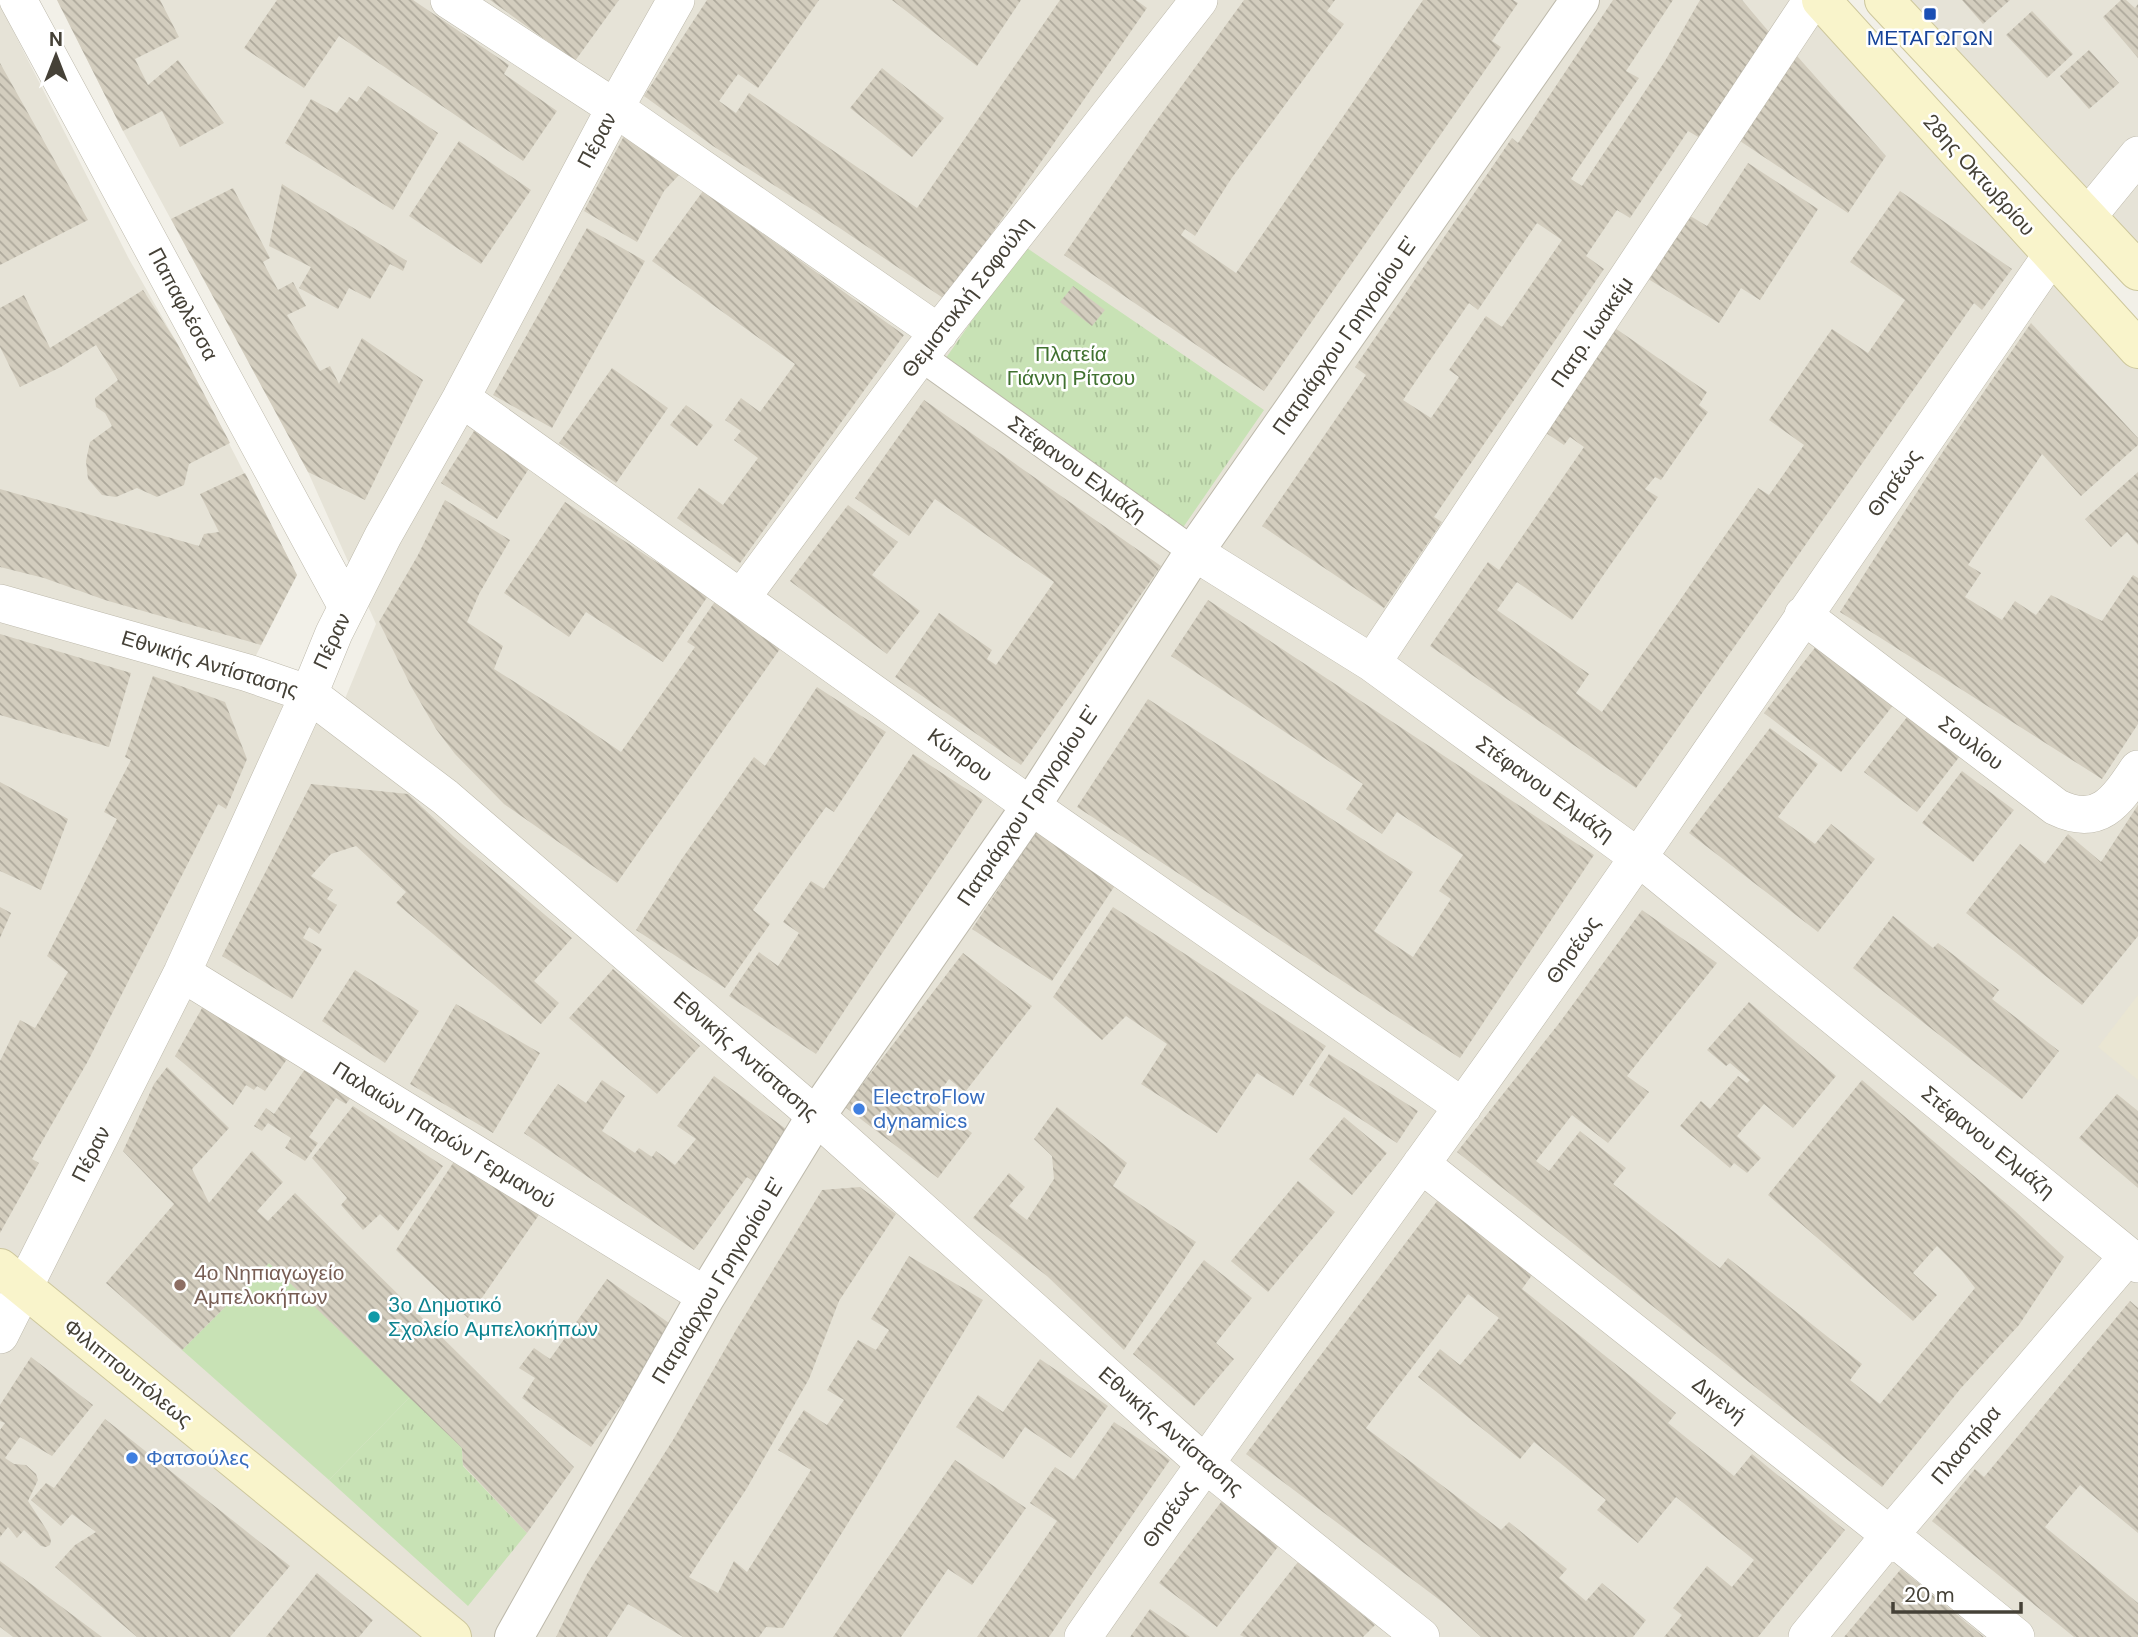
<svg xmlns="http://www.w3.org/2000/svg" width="2138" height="1637" viewBox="0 0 2138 1637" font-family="'DM Sans',sans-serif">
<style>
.residential{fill:#e6e3d7}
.education{fill:#eae6d3}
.park{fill:url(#park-tufts)}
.pitch{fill:#c8e2b5}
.building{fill:url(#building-back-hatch);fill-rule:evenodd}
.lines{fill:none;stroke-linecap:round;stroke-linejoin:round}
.pedestrian-casing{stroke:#bdb9ab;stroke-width:30}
.minor-casing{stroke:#bdb9ab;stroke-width:38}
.tertiary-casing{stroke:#bdb9ab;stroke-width:40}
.secondary-casing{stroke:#cdc79c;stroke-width:40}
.pedestrian{stroke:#fff;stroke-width:28}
.minor{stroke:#fff;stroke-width:37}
.tertiary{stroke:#fff;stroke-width:38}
.secondary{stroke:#f9f4cb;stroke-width:38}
.transit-dot{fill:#1a4fb4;stroke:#fff;stroke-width:2.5}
.shop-dot{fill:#3f7fe0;stroke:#fff;stroke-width:2.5}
.education-dot{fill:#8d6e63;stroke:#fff;stroke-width:2.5}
.culture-dot{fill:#0f9aa8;stroke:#fff;stroke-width:2.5}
.labels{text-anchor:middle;stroke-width:5;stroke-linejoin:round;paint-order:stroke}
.transit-label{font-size:21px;fill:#164399;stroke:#fff}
.street-label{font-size:21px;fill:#454137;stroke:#fff}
.park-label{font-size:21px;fill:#407130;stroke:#fff}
.shop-label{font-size:21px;fill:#366cbe;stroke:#fff;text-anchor:start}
.education-label{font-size:21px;fill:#785e54;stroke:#fff;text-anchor:start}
.culture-label{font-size:21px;fill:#0d838f;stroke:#fff;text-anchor:start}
</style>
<defs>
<pattern id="park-tufts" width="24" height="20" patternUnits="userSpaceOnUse" patternTransform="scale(1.75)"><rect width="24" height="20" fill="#c8e2b5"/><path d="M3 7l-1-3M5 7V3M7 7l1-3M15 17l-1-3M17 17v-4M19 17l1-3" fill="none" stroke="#adc39c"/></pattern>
<pattern id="building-back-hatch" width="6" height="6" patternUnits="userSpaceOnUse" patternTransform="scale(1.75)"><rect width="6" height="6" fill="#d3cdbe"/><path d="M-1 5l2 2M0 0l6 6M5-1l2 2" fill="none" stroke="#ada89b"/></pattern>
</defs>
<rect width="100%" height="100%" fill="#f2f0e8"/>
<path class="residential" d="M57,0H1821L2138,349V1637H0V5L129,259L177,343L297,575L246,675L337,718L376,624L308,472L123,131Z
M1884,0H2138V271Z"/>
<path class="education" d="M2138,995V1080L2098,1047Z"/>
<path class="park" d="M1024,246L1264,410L1182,529L941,365Z
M411,1396L462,1448L463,1466L527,1533L468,1606L329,1480Z"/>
<path class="pitch" d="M269,1263L411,1396L329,1480L182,1350Z"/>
<path class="building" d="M57,0H160L179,37L135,59L148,85L178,60L224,123L180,147L162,111L123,131Z
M277,0H413L509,65L504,74L557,111L523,161L339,36L304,88L244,48Z
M490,0H619L575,61Z
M707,0H819L758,88L738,74L719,101L736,113L749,93L917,208L1060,0H1136L1147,8L946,300L816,212L713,146L644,96Z
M892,0H1021L977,66Z
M1244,0H1335L1327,11L1344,24L1231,179L1195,236L1185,229L1181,235L1236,273L1423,0H1513L1518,3L1492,41L1501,47L1264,391L1064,255L1154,124Z
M1613,0H1673L1626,71L1639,78L1571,179L1582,186L1665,61L1700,0H1742L1775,39L1700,138L1688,131L1630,218L1617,210L1586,256L1604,269L1434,517L1442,522L1384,608L1262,526L1366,375L1355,367L1512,138L1518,143ZM1537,223L1562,240L1502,327L1486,316L1449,370L1459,377L1431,418L1403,400L1469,303L1478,310Z
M1962,0H2010L1983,24Z
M2121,0H2126L2135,8L2138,4V58L2103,17Z
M2032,11L2073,54L2047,78L2006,35Z
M2089,50L2119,83L2089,109L2060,76Z
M1797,56L1886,156L1848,213L1740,141Z
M0,63L88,220L0,265Z
M882,68L944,118L912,157L850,108Z
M368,86L438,133L393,210L285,143L311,99L337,113L349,97L357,102Z
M624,136L679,175L664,191L637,242L584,211Z
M459,141L531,190L481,264L409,216Z
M1748,163L1818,209L1760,300L1741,288L1719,323L1637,272L1677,208L1707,226Z
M282,184L407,261L403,271L390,264L370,299L349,288L338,309L299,288L311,267L269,246Z
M233,188L270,258L263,262L278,290L293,282L306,306L287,315L320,371L330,366L339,384L362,338L423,380L365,500L308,472L171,219Z
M703,191L904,335L740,563L677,518L699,488L723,505L758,458L734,440L741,431L725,420L741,398L760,412L795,364L652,261Z
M1900,191L2012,269L1982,310L1974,303L1636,788L1430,646L1488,562L1499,570L1584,447L1570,437L1564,445L1543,431L1615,328L1707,392L1699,405L1708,412L1661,480L1655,477L1645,489L1658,497L1572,620L1517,582L1497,610L1589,674L1576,693L1602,712L1758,488L1769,495L1804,445L1769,420L1832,329L1868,353L1905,300L1850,262Z
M587,228L645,261L552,428L493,395Z
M1073,286L1105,310L1092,326L1060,302Z
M143,290L177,343L230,443L189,464L184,485L157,497L137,488L116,497L102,495L88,479L86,461L90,442L112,426L105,413L96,407L95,398L118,380L96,345L61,367L20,387L0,347V308L24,295L50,348Z
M2031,323L2138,438V445L2081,496L2042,454L1968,565L1981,573L1965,597L2002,620L2015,601L2036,615L2051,595L2102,621L2133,575L2138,578V724L2102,779L1840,612L1944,450Z
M612,368L668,408L616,483L559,443Z
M924,400L1161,566L1021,765L895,677L939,613L992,650L987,659L996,665L1054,582L935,499L909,536L855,498Z
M686,405L713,425L697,446L670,425Z
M474,431L530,467L497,519L441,483Z
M2138,472V545L2127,532L2111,547L2085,519Z
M245,473L297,575L261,645L105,600L44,578L0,567V489L199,546L204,534L219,532L200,494Z
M445,500L510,540L479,594L467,622L503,646L494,669L567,715L621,752L695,647L687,642L716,600L782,646L617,883L504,804L455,754L436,729L412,688L379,622L418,555Z
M565,502L708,596L663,662L586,612L569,637L504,593Z
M848,505L898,542L872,575L920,611L887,654L790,581Z
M1208,600L1594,855L1460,1058L1077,807L1148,699L1413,872L1374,931L1413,957L1451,899L1439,891L1463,855L1397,812L1382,834L1346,809L1363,784L1171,656Z
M0,634L131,673L109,747L0,715Z
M1821,640L1898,699L1841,772L1764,713Z
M153,676L225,702L247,759L226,809L218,804L88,1061L32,1159L39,1163L0,1233V1061L20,1020L35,1028L68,972L47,956L117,819L104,812L131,760L125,757Z
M817,687L886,732L834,812L826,807L753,910L770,924L725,988L636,930L681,860L754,757L765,766Z
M1911,712L1963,752L1917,812L1864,772Z
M1770,728L1818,764L1778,817L1815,844L1831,824L1875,859L1818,932L1689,833Z
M913,754L983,800L816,1054L729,996L759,952L778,966L799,933L783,922L811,881L824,889Z
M1962,771L2014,810L1973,862L1922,823Z
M0,782L68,819L41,890L0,871Z
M311,784L408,794L454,837L572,938L534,981L559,1003L541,1024L396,903L406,892L356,846L331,854L311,876L333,890L327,899L337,905L319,934L309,927L303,938L322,949L292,999L222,956Z
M2138,805V936L2082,1005L1966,913L2020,844L2045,864L2068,834L2101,862Z
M1036,832L1116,884L1052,981L972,929Z
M0,907L11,913L0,938Z
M1113,907L1326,1046L1293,1096L1257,1073L1217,1133L1141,1084L1167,1044L1126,1016L1102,1040L1053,997Z
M1642,910L1717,963L1627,1076L1649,1092L1608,1143L1572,1115L1536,1161L1549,1171L1580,1131L1626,1168L1613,1184L1720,1268L1728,1258L1862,1364L1850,1380L1880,1404L1975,1288L1962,1271L1937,1246L1913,1273L1937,1295L1913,1321L1768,1195L1862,1080L2015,1211L2064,1257L2019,1325L1961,1388L1882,1487L1457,1152L1560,1022Z
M1893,916L1933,948L1938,943L1999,990L1992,999L2059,1051L2022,1099L1853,968Z
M963,953L1032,1006L965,1092L949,1079L932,1103L972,1133L938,1178L845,1107Z
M613,969L700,1046L657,1094L569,1018Z
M355,970L419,1011L385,1063L322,1021Z
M210,994L294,1049L265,1091L257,1086L254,1090L246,1085L233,1105L175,1056Z
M1749,1002L1836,1076L1793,1128L1764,1104L1737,1136L1761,1158L1747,1173L1734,1163L1730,1168L1680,1126L1701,1101L1710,1109L1738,1076L1747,1083L1750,1080L1730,1063L1726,1066L1707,1050Z
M456,1004L540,1053L493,1133L410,1084Z
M1329,1054L1418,1111L1397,1143L1309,1085Z
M312,1059L357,1089L346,1104L336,1098L309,1137L318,1143L305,1161L285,1148L291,1138L268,1123L262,1131L254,1126L266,1108L274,1114Z
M167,1067L229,1128L192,1169L209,1203L252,1151L283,1182L257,1211L268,1221L295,1193L574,1467L527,1533L463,1465L462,1448L269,1263L182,1350L106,1283L174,1204L123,1151L154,1084Z
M714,1076L790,1132L753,1181L747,1177L694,1250L524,1133L558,1084L586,1103L602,1080L625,1096L602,1131L635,1153L639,1148L652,1157L656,1151L675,1165L696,1139L677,1126Z
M2117,1094L2138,1111V1188L2079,1138Z
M353,1106L443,1166L398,1231L380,1214L363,1230L341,1205L347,1198L312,1158Z
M1057,1107L1127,1163L1113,1186L1196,1242L1124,1350L1047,1276L973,1218L1009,1173L1025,1187L1009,1206L1027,1220L1054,1179L1052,1156L1034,1139Z
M1344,1117L1387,1153L1352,1195L1309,1159Z
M459,1154L543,1209L468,1318L396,1250Z
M1298,1181L1335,1212L1268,1292L1231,1261Z
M860,1187L896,1214L839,1301L809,1379L747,1488L689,1577L718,1593L734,1561L747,1572L811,1470L778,1450L804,1410L827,1425L844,1400L827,1390L858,1340L876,1350L889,1330L871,1319L909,1256L983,1300L874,1481L783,1628L766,1627L759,1637H683L628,1604L607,1637H556L587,1574L673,1440L736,1330L822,1190Z
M1441,1196L1537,1268L1522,1289L1676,1413L1668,1423L1734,1476L1752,1454L1845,1530L1758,1637H1664L1682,1615L1673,1608L1707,1566L1732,1587L1754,1560L1676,1497L1638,1543L1597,1510L1606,1500L1534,1442L1520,1459L1418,1377L1440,1349L1460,1365L1499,1318L1468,1294L1366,1428L1501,1530L1509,1522L1567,1569L1559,1578L1586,1601L1602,1583L1646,1620L1633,1637H1481L1445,1604L1246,1454Z
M1204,1260L1252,1298L1216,1343L1234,1359L1194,1406L1133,1354Z
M607,1279L676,1328L591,1447L522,1398L535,1378L519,1368L534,1348L550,1359Z
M2130,1301L2138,1308V1533L2080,1485L2045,1527L2138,1603V1637H2074L1932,1521L1975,1469L1984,1477Z
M31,1357L93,1405L52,1456L20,1437L5,1458L14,1464L26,1465L36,1474L38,1480L28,1501L48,1532L51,1540L50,1545L46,1547L41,1546L24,1530L17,1538L8,1527L0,1537V1430L5,1423L0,1421V1405Z
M1040,1359L1108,1406L1071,1458L1025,1427L1003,1459L956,1427L978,1395L1003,1412Z
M105,1419L290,1566L230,1637H137L55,1567L75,1545L96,1532L72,1514L61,1526L31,1500L46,1483L54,1488Z
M1114,1422L1170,1460L1049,1637H977L1057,1521L1030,1503L1055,1467L1074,1480Z
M955,1460L1026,1508L972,1585L948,1569L901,1637H833Z
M1225,1497L1283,1540L1217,1627L1159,1583Z
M0,1561L19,1575L102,1637H13L0,1627Z
M1298,1562L1375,1625L1363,1637H1244L1240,1635Z
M1901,1569L1984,1637H1844Z
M317,1573L373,1620L359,1637H266Z
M1150,1609L1190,1637H1130Z"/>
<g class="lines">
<defs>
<path id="pedestrian" d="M920,356L1194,552"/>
<path id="minor" d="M18,0L347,607
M449,0L615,108L939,333
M2088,216L2138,155
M461,398L1031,806L1463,1107
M1194,552L1372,663L1638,857L2138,1264
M742,597L920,356L1199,0
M0,603L248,673L309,694L445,797L816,1116L1204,1463L1421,1637
M1803,615L2056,807C2099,828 2116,802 2138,769
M1372,663L1812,0
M182,973L706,1296
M1421,1164L1890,1535L2016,1637
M0,1335L182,973L309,694L334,633L383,536L461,398L615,108L676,0
M1083,1637C1207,1458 1336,1283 1463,1106C1664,826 1855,539 2051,256
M1807,1637L1890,1535L2128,1256"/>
<path id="tertiary" d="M514,1637L706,1296L816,1116L1031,806L1194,552L1580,0"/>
<path id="secondary" d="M1821,0L2138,349
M1884,0L2138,271
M0,1268L452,1637"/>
</defs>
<use href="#pedestrian" class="pedestrian-casing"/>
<use href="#minor" class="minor-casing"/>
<use href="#tertiary" class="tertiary-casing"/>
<use href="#secondary" class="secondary-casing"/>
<use href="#pedestrian" class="pedestrian"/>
<use href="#minor" class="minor"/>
<use href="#tertiary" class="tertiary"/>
<use href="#secondary" class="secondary"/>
</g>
<rect class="transit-dot" x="1923" y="7" width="14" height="14" rx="3.5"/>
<g class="shop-dot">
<circle cx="859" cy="1109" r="7"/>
<circle cx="132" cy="1458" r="7"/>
</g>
<circle class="education-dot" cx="180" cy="1285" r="7"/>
<circle class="culture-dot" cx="374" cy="1317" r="7"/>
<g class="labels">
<g class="transit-label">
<text x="1930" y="45">ΜΕΤΑΓΩΓΩΝ</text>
</g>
<g class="street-label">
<text transform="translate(597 140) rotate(-62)" y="7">Πέραν</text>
<text transform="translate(1979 175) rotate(48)" y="7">28ης Οκτωβρίου</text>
<text transform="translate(967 297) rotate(-52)" y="7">Θεμιστοκλή Σοφούλη</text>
<text transform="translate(183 304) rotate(62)" y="7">Παπαφλέσσα</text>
<text transform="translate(1592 332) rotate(-56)" y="7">Πατρ. Ιωακείμ</text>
<text transform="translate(1345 336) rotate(-55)" y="7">Πατριάρχου Γρηγορίου Ε'</text>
<text transform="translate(1077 469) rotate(36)" y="7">Στέφανου Ελμάζη</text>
<text transform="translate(1894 483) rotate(-55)" y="7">Θησέως</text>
<text transform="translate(332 641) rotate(-65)" y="7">Πέραν</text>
<text transform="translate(210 664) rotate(17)" y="7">Εθνικής Αντίστασης</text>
<text transform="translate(1971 743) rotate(37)" y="7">Σουλίου</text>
<text transform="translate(960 755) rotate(36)" y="7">Κύπρου</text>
<text transform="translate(1545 789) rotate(36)" y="7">Στέφανου Ελμάζη</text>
<text transform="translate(1028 806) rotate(-56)" y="7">Πατριάρχου Γρηγορίου Ε'</text>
<text transform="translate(1573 950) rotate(-55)" y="7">Θησέως</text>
<text transform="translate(746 1056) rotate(41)" y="7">Εθνικής Αντίστασης</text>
<text transform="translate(444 1135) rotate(32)" y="7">Παλαιών Πατρών Γερμανού</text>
<text transform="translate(1988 1142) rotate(39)" y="7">Στέφανου Ελμάζη</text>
<text transform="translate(91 1154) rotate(-63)" y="7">Πέραν</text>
<text transform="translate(718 1281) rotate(-59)" y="7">Πατριάρχου Γρηγορίου Ε'</text>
<text transform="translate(128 1373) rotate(39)" y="7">Φιλιππουπόλεως</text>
<text transform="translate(1719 1400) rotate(38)" y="7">Διγενή</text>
<text transform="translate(1171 1431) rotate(41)" y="7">Εθνικής Αντίστασης</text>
<text transform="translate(1966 1445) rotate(-50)" y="7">Πλαστήρα</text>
<text transform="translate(1169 1514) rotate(-55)" y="7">Θησέως</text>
</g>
<g class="park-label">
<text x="1071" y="361">Πλατεία<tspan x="1071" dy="24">Γιάννη Ρίτσου</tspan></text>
</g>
<g class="shop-label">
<text x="873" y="1104">ElectroFlow<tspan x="873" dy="24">dynamics</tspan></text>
<text x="146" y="1465">Φατσούλες</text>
</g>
<g class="education-label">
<text x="194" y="1280">4ο Νηπιαγωγείο<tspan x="194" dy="24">Αμπελοκήπων</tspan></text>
</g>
<g class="culture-label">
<text x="388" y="1312">3ο Δημοτικό<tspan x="388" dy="24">Σχολείο Αμπελοκήπων</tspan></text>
</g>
</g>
<g transform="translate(56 56)" stroke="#ffffff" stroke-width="5" paint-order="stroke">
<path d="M0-5L12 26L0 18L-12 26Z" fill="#454137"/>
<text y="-10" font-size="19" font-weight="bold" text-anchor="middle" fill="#454137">N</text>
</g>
<path d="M1893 1602v10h128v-10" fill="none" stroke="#454137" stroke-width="3.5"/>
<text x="1904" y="1602" font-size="21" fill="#454137" stroke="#ffffff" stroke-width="5" paint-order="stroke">20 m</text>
</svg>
